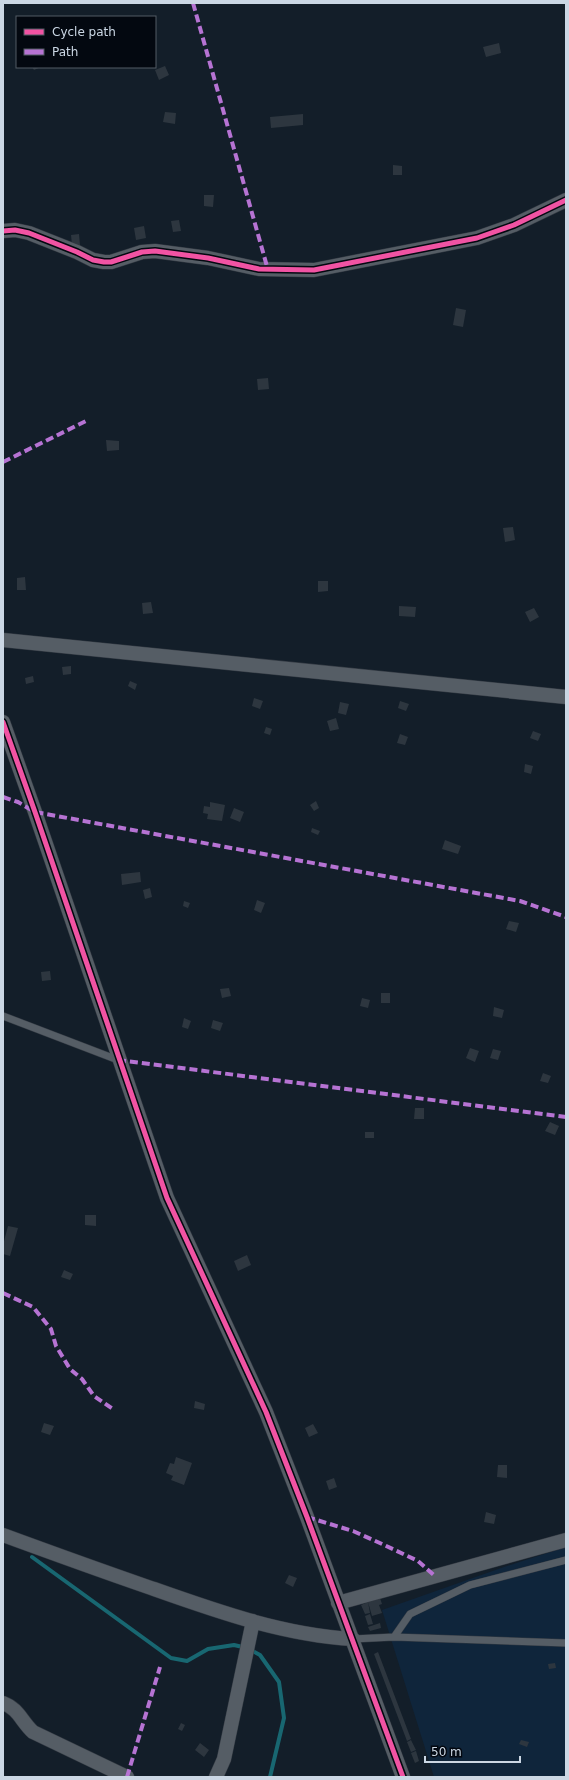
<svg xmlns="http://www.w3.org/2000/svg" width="569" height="1780" viewBox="0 0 569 1780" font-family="'DejaVu Sans',sans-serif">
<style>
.built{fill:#0f253b}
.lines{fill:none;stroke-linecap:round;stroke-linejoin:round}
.stream{stroke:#186771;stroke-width:4}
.building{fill:#2d363f}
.service-casing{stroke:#333a43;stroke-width:8}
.minor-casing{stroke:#333a43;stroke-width:15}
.service{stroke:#555d65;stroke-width:7}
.minor{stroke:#555d65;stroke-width:14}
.quiet{stroke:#b673d3;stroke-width:4;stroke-dasharray:8 4;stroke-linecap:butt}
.cycleway-casing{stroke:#030810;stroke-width:8}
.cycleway{stroke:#f153a3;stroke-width:5}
</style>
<rect width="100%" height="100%" fill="#131e29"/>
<path class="built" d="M566,1547V1777H434L382,1610L504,1567Z"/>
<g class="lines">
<path class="stream" d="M32,1557L171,1658L187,1661L208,1649L234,1645L247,1648L260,1655L279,1682L284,1718L270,1777"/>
</g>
<path class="building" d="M499,43L501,53L486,57L483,47Z
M165,66L169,75L159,80L155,70Z
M32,67H41L34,70Z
M165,112L176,113L175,124L163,122Z
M303,114V125L271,128L270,117Z
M393,165L402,166V175H393Z
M204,195H214L213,207L204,206Z
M179,220L181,231L173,232L171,221Z
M144,226L146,238L136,240L134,228Z
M79,234L80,245H72L71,235Z
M456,308L466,310L463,327L453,325Z
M268,378L269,389L258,390L257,379Z
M106,440L119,441V450L107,451Z
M513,527L515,540L505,542L503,528Z
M25,577L26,590H17V578Z
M318,581H328V591L318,592Z
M151,602L153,613L143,614L142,603Z
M399,606L416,607L415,617L399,616Z
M534,608L539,617L530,622L525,612Z
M71,666V674L63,675L62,667Z
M33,676L34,682L26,684L25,678Z
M130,681L137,684L135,690L128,686Z
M254,698L263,701L260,709L252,706Z
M400,701L409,704L406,711L398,708Z
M340,702L349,704L346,715L338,713Z
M336,718L339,729L330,731L327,721Z
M266,727L272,729L270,735L264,733Z
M533,731L541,734L538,741L530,738Z
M400,734L408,737L405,745L397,743Z
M525,764L533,766L531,774L524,772Z
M316,801L319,808L314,811L310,805Z
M210,802L225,805L222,821L207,819L208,814L203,813L204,806L210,807Z
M234,808L244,812L240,822L230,818Z
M312,828L320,831L318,835L311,832Z
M445,840L461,846L458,854L442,849Z
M140,872L141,882L122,885L121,874Z
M150,888L152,897L145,899L143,890Z
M257,900L265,903L261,913L254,910Z
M184,901L190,903L188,908L183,906Z
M509,921L519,923L516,932L506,929Z
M50,971L51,980L42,981L41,972Z
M229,988L231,996L222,998L220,989Z
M381,993H390V1003H381Z
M362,998L370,1000L368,1008L360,1006Z
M494,1007L504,1010L502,1018L493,1016Z
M184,1018L191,1021L188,1029L182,1027Z
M213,1020L223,1023L220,1031L211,1028Z
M470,1048L479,1051L475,1062L466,1058Z
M493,1049L501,1051L498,1060L490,1058Z
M543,1073L551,1076L548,1083L540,1081Z
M415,1108H424V1119H414Z
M550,1122L559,1126L555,1135L545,1131Z
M365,1132H374V1138H365Z
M85,1215H96V1226L85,1225Z
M8,1226L18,1228L10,1256L3,1254V1245Z
M247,1255L251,1265L238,1271L234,1261Z
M64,1270L73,1274L70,1280L61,1277Z
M195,1401L205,1404L204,1410L194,1408Z
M44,1423L54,1426L50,1435L41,1432Z
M313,1424L318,1433L309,1437L305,1428Z
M176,1457L192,1463L184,1485L171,1480L173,1476L166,1473L170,1463L174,1464Z
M498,1465H507V1478L497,1477Z
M334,1478L337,1487L329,1490L326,1481Z
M486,1512L496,1515L494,1524L484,1522Z
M289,1575L297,1578L293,1587L285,1583Z
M380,1598L382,1604L379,1605L382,1613L372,1616L368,1602Z
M368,1602L370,1613L365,1614L361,1605Z
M370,1614L373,1624L368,1625L365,1616Z
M380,1623L381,1628L370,1631L368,1627Z
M378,1652L411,1739L407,1741L374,1654Z
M555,1663L556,1668L549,1669L548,1664Z
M181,1723L185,1725L182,1731L178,1729Z
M411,1740L416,1750L411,1752L407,1742Z
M521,1740L529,1742L527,1747L519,1744Z
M200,1743L209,1750L204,1757L195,1750Z
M416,1751L419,1761L415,1763L411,1753Z"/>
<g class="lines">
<defs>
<path id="service" d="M3,1016L118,1060
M394,1637L410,1614L470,1585L566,1560
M353,1639L394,1637L566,1643"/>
<path id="minor" d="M3,231L15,230L29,233L77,252L93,260L104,262H111L142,252L155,251L208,258L259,269L314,270L477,238L514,225L566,200
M3,640L566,697
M3,722L35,812L167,1198L266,1412L307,1517L403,1777
M3,1535C52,1553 102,1571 151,1588C216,1611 283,1635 353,1639
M338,1603L566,1540
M3,1703C19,1709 21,1721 33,1732L127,1777
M216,1777L224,1759L253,1621"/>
</defs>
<use href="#service" class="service-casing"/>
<use href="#minor" class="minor-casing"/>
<use href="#service" class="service"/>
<use href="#minor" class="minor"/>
<path class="quiet" d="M193,3L268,270
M3,462L88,420
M3,797L18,802L35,812L520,901L566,917
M118,1060L566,1117
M3,1293L33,1307L51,1329L56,1346L70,1369L82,1379L94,1396L113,1409
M307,1517L353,1531L382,1544L418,1561L435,1576
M127,1777L160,1667"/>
<defs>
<path id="cycleway" d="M3,231L15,230L29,233L77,252L93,260L104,262H111L142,252L155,251L208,258L259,269L314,270L477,238L514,225L566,200
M3,722L35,812L167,1198L266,1412L307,1517L403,1777"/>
</defs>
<use href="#cycleway" class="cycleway-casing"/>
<use href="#cycleway" class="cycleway"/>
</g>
<rect width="569" height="1780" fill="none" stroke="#cbd7e4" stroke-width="8"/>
<rect x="16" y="16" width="140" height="52" fill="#030810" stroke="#535b65"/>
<rect x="24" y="29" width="20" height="6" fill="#f153a3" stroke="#535b65"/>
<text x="52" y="36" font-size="12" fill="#cbd7e4">Cycle path</text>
<rect x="24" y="49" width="20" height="6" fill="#b673d3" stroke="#535b65"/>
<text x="52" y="56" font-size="12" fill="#cbd7e4">Path</text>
<path d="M425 1756v6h95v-6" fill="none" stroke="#cbd7e4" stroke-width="2"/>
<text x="431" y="1756" font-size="12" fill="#cbd7e4" stroke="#030810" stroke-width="3" paint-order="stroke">50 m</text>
</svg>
